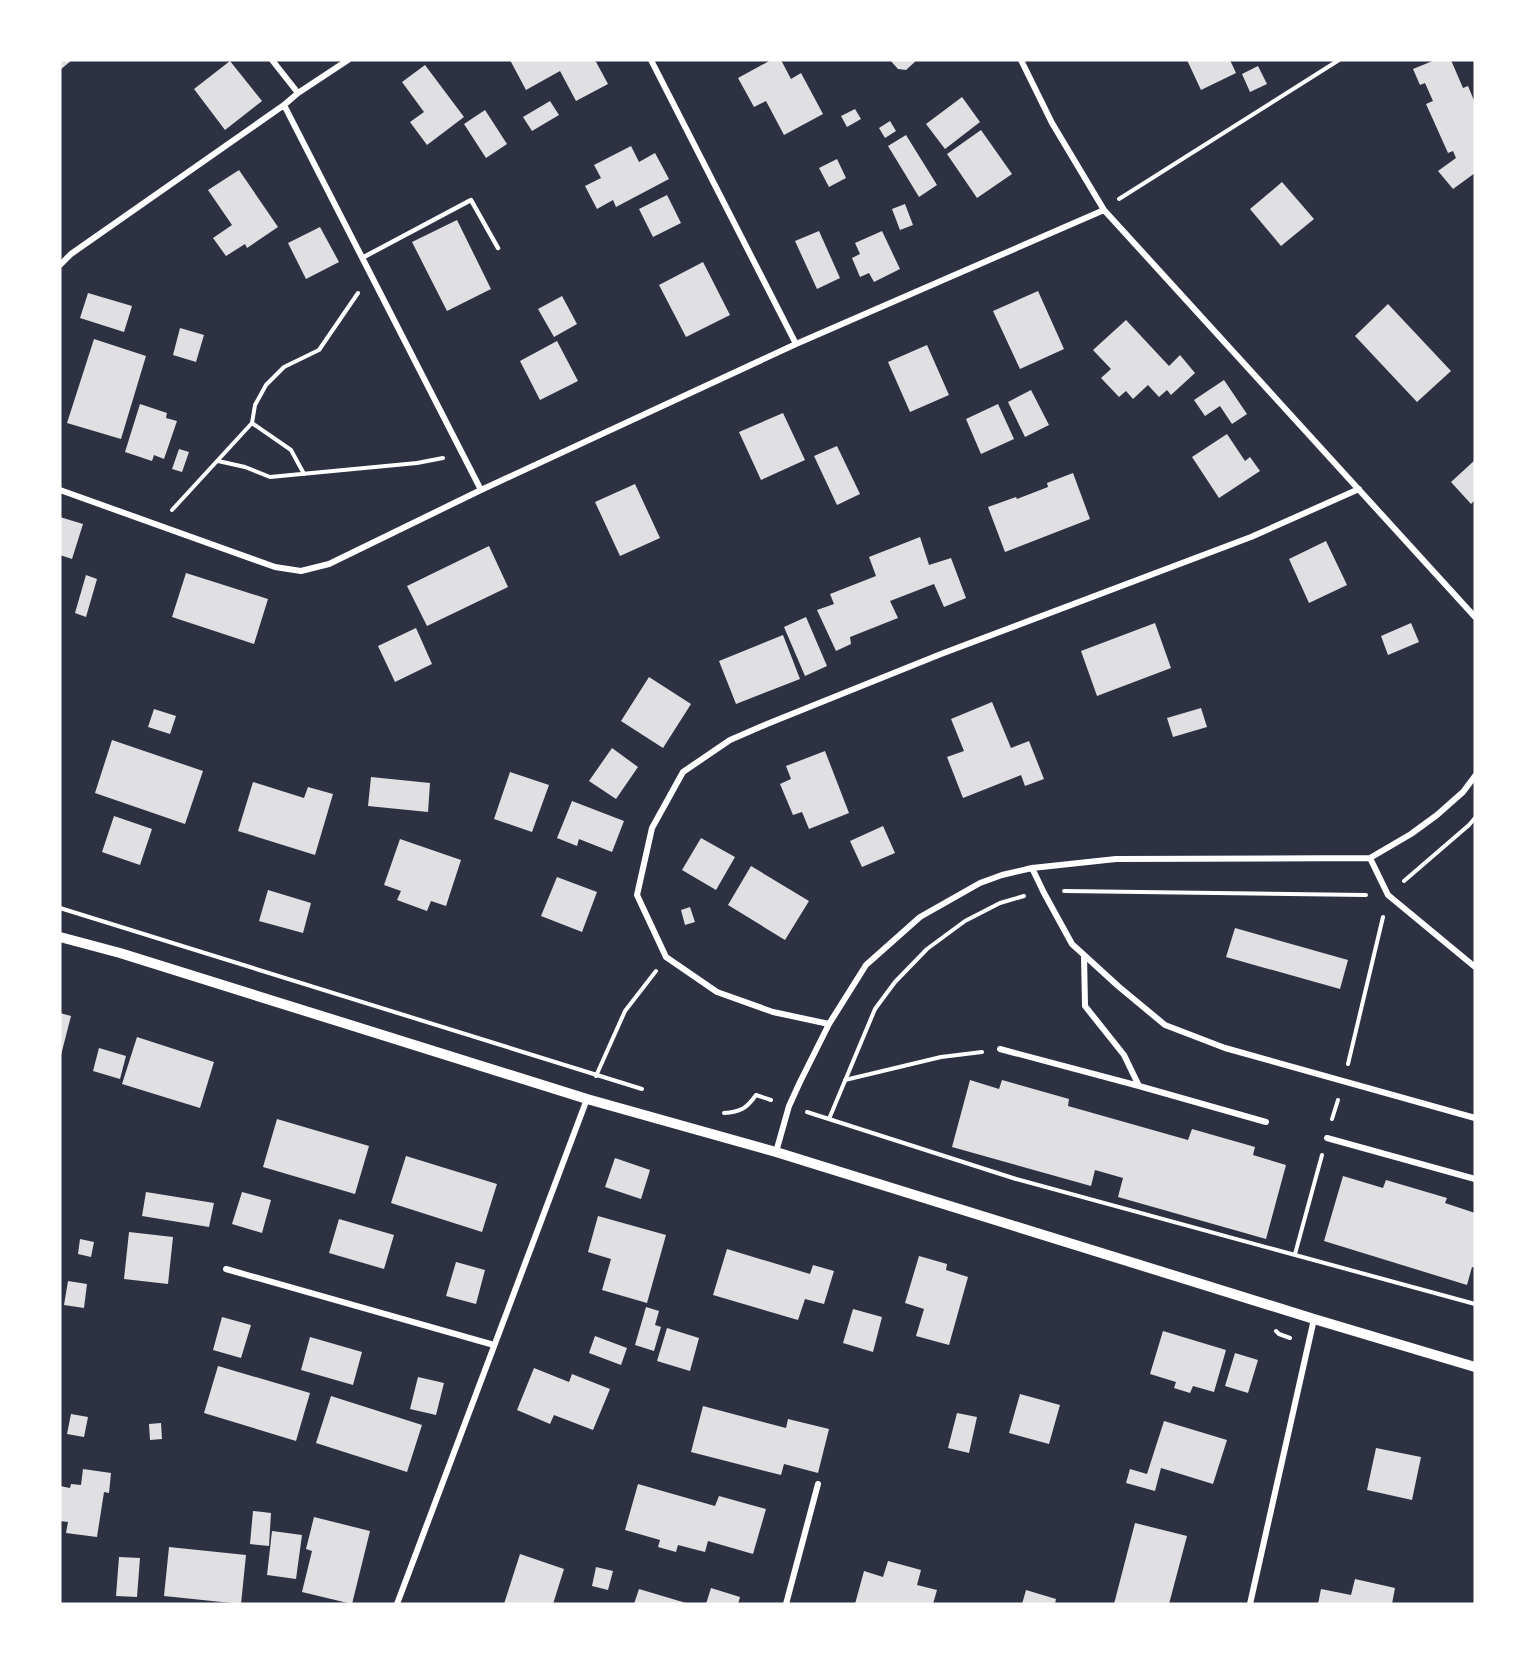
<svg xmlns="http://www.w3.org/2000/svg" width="1535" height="1664" viewBox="0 0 1535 1664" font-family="'Public Sans',sans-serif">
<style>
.building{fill:#e0e0e3}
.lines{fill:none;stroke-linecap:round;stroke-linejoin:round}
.path{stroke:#fff;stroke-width:4}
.service{stroke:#fff;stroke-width:4.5}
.minor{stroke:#fff;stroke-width:6}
.tertiary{stroke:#fff;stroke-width:10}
</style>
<rect width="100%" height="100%" fill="#2d3142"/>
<path class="building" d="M60,60H72L60,70Z
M510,60H595L608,84L576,101L560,71L526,90Z
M771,60H781L791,79L801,73L823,114L784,135L766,101L754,107L738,78Z
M890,60H917L906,70L898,69Z
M1187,60H1230L1236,73L1201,90Z
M1435,60H1451L1463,88L1468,86L1475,103V173L1453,189L1438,171L1456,158L1453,151L1448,153L1426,104L1433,101L1425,83L1420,85L1413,69Z
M230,61L262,101L225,130L194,89Z
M425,65L464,117L427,145L410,122L424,112L402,82Z
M1258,66L1267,84L1250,92L1242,74Z
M962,97L980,122L945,149L926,124Z
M550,101L559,115L532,131L523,117Z
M855,109L861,119L847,127L841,116Z
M485,110L507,144L486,158L464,124Z
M890,121L896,131L885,138L879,128Z
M981,130L1012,174L977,198L947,154Z
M906,135L937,185L919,197L888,146Z
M631,146L639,162L655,153L669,179L616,207L613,200L597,209L585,186L601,178L594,165Z
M837,159L846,178L829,187L819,168Z
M239,170L278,227L247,248L245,244L226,256L213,238L232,225L208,190Z
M1282,182L1314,219L1281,246L1250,209Z
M667,195L681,223L653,237L639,209Z
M905,204L913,225L900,230L892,209Z
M457,220L491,289L447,311L412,242Z
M320,227L339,262L306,279L288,243Z
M819,231L840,278L817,289L795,241Z
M882,231L900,269L874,282L869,273L860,277L852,258L860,254L855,243Z
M703,262L730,315L686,337L659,285Z
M1038,291L1064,349L1020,369L993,311Z
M88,293L132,306L124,332L80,318Z
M562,296L577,324L554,337L538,309Z
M1388,304L1451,371L1417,402L1355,336Z
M1126,320L1169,366L1180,355L1195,373L1171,395L1167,390L1159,397L1148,385L1133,399L1126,391L1119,397L1101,378L1111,369L1093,350Z
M180,328L204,335L196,362L173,355Z
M94,339L146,356L121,439L67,423Z
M557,341L578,381L540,400L520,361Z
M927,345L949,395L910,412L888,362Z
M1224,380L1247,414L1232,424L1220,406L1205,416L1194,400Z
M1031,390L1049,425L1025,437L1008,402Z
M140,404L167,413L166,418L177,421L164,459L154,455L152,461L125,452Z
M998,404L1014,439L981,454L966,419Z
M783,413L805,460L761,480L739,432Z
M1227,434L1245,461L1250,457L1260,471L1219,498L1192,457Z
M837,446L860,494L837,505L814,456Z
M179,449L189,452L182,472L172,469Z
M1475,460V500L1471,504L1451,482Z
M1073,473L1090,519L1005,552L988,507L1016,497L1017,499L1048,487L1047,483Z
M635,484L660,538L620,556L595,502Z
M60,517L83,524L72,559L60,555Z
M920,537L929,565L951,558L966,598L944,607L934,584L890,601L898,618L850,637L851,644L836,651L817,610L834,604L830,594L876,576L869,557Z
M1326,541L1347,585L1309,603L1289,559Z
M489,546L508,587L427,626L407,586Z
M186,573L268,599L254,644L172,617Z
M86,575L97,579L86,617L75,613Z
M806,617L827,666L805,676L784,627Z
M1155,623L1171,668L1097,696L1081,651Z
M1411,623L1419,642L1388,655L1381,636Z
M416,628L432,664L395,682L378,646Z
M783,635L800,679L736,704L719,661Z
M649,677L691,704L663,748L621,721Z
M992,702L1011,748L1029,741L1044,779L1025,786L1021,775L963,798L947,757L964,751L951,719Z
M1201,708L1207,727L1173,737L1167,718Z
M154,709L176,716L170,734L148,727Z
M112,740L203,771L185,824L95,793Z
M612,748L638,767L616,799L589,781Z
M825,751L849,813L809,829L802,812L793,815L780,784L791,779L786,766Z
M510,772L549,785L532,832L494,819Z
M371,777L430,783L428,812L368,806Z
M253,782L304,798L308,787L333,794L315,855L238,831Z
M572,801L624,821L612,852L579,839L577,846L557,838Z
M114,816L152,829L140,865L102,852Z
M883,826L895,853L862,867L850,841Z
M701,838L735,857L716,890L682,870Z
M400,839L461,860L446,906L431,901L427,911L397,900L401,891L384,885Z
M751,866L809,901L785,940L728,905Z
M557,877L597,892L582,932L541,916Z
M268,890L311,903L303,933L259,921Z
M690,907L695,922L685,925L681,910Z
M1235,928L1348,960L1340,989L1226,957Z
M60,1013L71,1016L61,1055L60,1054Z
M137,1037L214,1062L200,1108L122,1084Z
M99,1048L126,1056L120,1079L93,1071Z
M970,1080L999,1089L1002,1080L1069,1099L1068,1106L1188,1140L1192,1129L1255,1147L1253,1155L1286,1165L1266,1239L1118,1197L1123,1178L1095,1170L1091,1186L952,1147Z
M277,1119L369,1146L355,1194L263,1167Z
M406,1156L497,1184L482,1232L391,1203Z
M615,1158L650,1170L641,1199L605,1187Z
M1343,1176L1383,1188L1386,1180L1447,1198L1445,1203L1475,1213V1268L1472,1267L1467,1285L1324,1241Z
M146,1192L214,1203L209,1227L142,1216Z
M242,1192L271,1200L262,1233L232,1224Z
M598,1216L666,1235L647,1303L602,1290L611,1259L588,1252Z
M339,1219L394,1235L384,1269L329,1253Z
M129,1232L173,1237L168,1284L124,1279Z
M80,1239L94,1242L91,1257L78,1254Z
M727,1249L810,1274L813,1265L834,1271L824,1304L805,1299L798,1320L713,1295Z
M919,1256L947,1264L946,1270L968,1277L949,1345L916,1336L924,1309L905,1303Z
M456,1262L485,1270L476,1304L446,1296Z
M68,1281L87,1284L84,1308L64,1305Z
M646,1307L659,1311L655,1325L661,1327L654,1351L635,1345Z
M853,1309L882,1317L873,1352L843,1343Z
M222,1317L251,1325L241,1358L213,1350Z
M667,1328L699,1338L690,1371L657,1361Z
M1163,1331L1226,1350L1214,1392L1193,1386L1190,1393L1174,1388L1176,1382L1150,1374Z
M595,1336L627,1348L621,1365L589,1353Z
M310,1337L362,1352L353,1385L301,1370Z
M1235,1353L1258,1360L1248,1393L1225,1386Z
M218,1366L310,1393L296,1441L204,1413Z
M534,1368L569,1382L572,1374L610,1389L593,1430L554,1415L550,1424L517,1410Z
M418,1377L444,1383L436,1415L410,1409Z
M1020,1394L1060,1405L1049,1444L1009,1433Z
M331,1396L422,1425L407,1472L316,1443Z
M703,1406L786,1428L788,1419L829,1429L818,1473L784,1464L781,1475L691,1452Z
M957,1413L977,1417L969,1453L948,1448Z
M71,1414L88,1417L84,1437L67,1434Z
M1164,1421L1227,1440L1213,1484L1161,1468L1155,1491L1126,1483L1130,1469L1147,1474Z
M161,1423L162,1439L150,1440L149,1424Z
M1376,1448L1421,1457L1412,1500L1367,1490Z
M83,1469L111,1473L109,1493L104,1492L97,1537L66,1533L68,1522L60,1521V1486L70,1488L71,1484L81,1485Z
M638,1484L715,1506L719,1496L766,1509L753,1554L708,1541L705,1552L678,1545L676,1552L658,1547L660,1540L625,1530Z
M253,1511L271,1513L269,1546L250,1544Z
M314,1517L370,1531L352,1604L302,1592L312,1551L306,1549Z
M1135,1523L1187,1536L1169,1604H1114Z
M272,1531L302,1535L296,1579L267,1575Z
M169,1547L246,1555L241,1604L164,1596Z
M520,1554L564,1569L553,1604H504Z
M119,1557L140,1558L137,1597L116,1596Z
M888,1561L921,1570L917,1585L937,1590L933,1604H855L864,1571L883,1577Z
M596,1567L613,1571L608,1590L592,1586Z
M1355,1579L1395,1588L1392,1604H1318L1321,1589L1351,1595Z
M711,1588L740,1597L738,1604H706Z
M639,1589L686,1603L685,1604H634Z
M1026,1590L1056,1599L1055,1604H1022Z"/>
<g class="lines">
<path class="path" d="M1119,199L1339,60
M252,423L291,450L304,474
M218,461L245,467L270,477L417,463L443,458
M172,510L252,423L255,405L266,385L284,367L319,350L358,293
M1404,881L1469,825L1475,818
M1064,891L1366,895
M60,908L642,1089
M1348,1064L1383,917
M596,1076L625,1011L656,971
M845,1080L941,1057L982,1052
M807,1112L1016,1179L1475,1304
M724,1113C741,1112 747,1108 756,1095L771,1100
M829,1119L875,1009L895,982L927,949L965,921L1000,903L1024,896
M1332,1119L1338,1100
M1295,1254L1322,1155
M1276,1331L1279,1334L1290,1338"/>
<path class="service" d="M362,258L471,200L498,248"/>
<path class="minor" d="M272,60L298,93
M651,60L796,344
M1021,60L1052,123L1104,210L1475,617
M284,105L481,490
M60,265L71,254L284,105L298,93L348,60
M60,490L275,567L301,571L329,564L481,490L796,344L1104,210
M1370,858L1388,895L1475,967
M1032,868L1044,893L1072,944L1118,986L1165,1025L1225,1048L1475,1118
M1084,955L1085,1006L1124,1055L1139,1086L1266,1122
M829,1024L773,1012L717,992L666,957L637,895L652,828L683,772L730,740L767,724L941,654L1251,537L1359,489
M1000,1049L1139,1086
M1327,1138L1475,1179
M776,1152L789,1106L800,1082L829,1024L866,965L920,917L980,883L1002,875L1032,868L1116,859L1370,858L1411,834L1437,815L1463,792L1475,776
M226,1269L494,1345
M397,1604L587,1099
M786,1604L818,1484
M1250,1604L1314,1319"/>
<path class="tertiary" d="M60,937L120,953L587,1099L776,1152L1314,1319L1475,1367"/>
</g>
<rect width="1535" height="1664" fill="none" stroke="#ffffff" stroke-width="123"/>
</svg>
